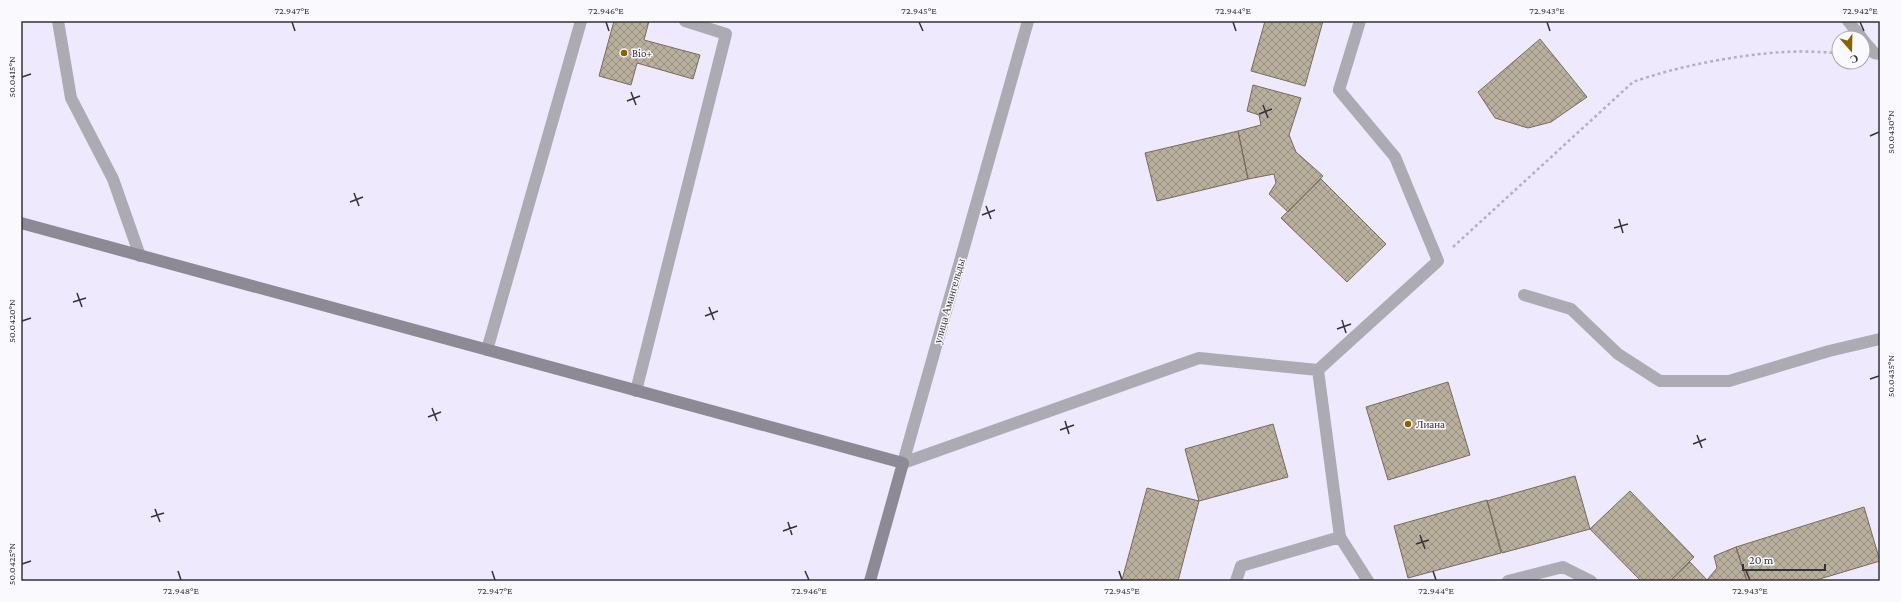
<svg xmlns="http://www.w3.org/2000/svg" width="1901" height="602" viewBox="0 0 1901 602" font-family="'Crimson Pro',serif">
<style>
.building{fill:url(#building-cross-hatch);stroke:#766c5c}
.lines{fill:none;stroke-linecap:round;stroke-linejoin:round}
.path{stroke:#b4b0c0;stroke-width:2.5;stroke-dasharray:3 3;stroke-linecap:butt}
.lane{stroke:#acaab2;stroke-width:12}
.street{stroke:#acaab2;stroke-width:12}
.secondary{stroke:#8d8a96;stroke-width:12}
.ticks{fill:none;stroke:#343239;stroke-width:1.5}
.poi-dot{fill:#886300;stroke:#faf9fd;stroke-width:1.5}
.labels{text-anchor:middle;stroke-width:3;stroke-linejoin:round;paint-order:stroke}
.poi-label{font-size:11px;fill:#343239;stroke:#faf9fd;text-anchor:start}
.street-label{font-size:11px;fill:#343239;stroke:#faf9fd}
.neatline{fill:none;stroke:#343239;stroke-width:1.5}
.ticks-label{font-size:10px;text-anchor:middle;fill:#343239}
</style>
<defs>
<pattern id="building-cross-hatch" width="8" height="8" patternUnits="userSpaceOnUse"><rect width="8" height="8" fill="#b9af9d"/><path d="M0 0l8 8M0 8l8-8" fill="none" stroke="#978f81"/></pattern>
</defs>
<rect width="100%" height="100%" fill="#eee9fd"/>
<path class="building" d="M614,21H649L644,40L700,55L693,79L637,63L631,85L599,76Z
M1265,21H1323L1305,86L1251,71Z
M1540,39L1587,97L1551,122L1528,128L1495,118L1478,92Z
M1253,85L1301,98L1289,135L1296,152L1323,176L1288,212L1269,194L1276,183L1274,174L1248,179L1238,131L1261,125L1259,115L1247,111Z
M1238,131L1248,179L1157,201L1145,153Z
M1321,179L1386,244L1347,282L1281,218Z
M1448,382L1470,455L1388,480L1366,407Z
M1273,424L1288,477L1199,501L1185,449Z
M1575,476L1590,529L1502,553L1487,501Z
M1147,488L1199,501L1178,581L1122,580Z
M1630,491L1694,557L1670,581H1641L1590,529Z
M1487,500L1501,553L1408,578L1394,526Z
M1864,507L1880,561L1813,581H1747L1736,547Z
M1736,547L1747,581H1670L1690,562L1707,580L1717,568L1714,556Z"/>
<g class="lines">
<path class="path" d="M1453,247L1633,82C1678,66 1736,55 1784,52C1802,51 1821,52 1839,53"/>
<path class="lane" d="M1848,21L1862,38
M1863,40L1874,53L1880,54
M1524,295L1571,309L1618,354L1660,381H1729L1829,351L1880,339
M487,350L581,21
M1318,370L1438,261L1395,157L1339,90L1360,21
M636,391L726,34L685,21
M903,463L1199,358L1318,370L1340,537L1368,581
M1236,581L1241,566L1340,537
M1508,581L1563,567L1591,581"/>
<path class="street" d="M58,21L71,98L113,179L140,256
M903,463L1028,21"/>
<path class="secondary" d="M21,223L903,463L870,581"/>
</g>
<path class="ticks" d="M292,22L295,31M606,22L609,31M919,22L923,31M1233,22L1236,31M1547,22L1550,31M1860,22L1864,31M22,77L31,74M631,92L636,105M627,101L640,96M1263,105L1268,118M1259,114L1272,109M1870,136L1879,132M354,193L359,206M350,202L363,197M986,206L991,219M982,215L995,210M1619,219L1623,233M1614,228L1628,224M77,293L82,307M73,302L86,298M709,307L714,320M705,316L718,311M1342,320L1346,333M22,321L31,318M1337,329L1351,324M1870,379L1879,376M432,408L437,421M428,417L441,412M1065,421L1069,434M1060,430L1074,425M1697,435L1702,448M1693,444L1706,439M155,509L160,522M151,517L164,513M788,522L792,535M783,531L797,526M1420,535L1425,549M1416,544L1429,540M22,564L31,561M178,571L181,580M492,571L495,580M805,571L809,580M1119,571L1122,580M1433,571L1436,580M1746,571L1750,580"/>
<g class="poi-dot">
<circle cx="624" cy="53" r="4"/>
<circle cx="1408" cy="424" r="4"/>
</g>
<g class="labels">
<g class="poi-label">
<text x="632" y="57">Bio+</text>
<text x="1416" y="428">Лиана</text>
</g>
<g class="street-label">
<text transform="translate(949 301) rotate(-74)" y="4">улица Амангельды</text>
</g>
</g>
<rect width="1901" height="602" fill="none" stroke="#faf9fd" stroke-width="44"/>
<g transform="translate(1851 50) rotate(160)"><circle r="19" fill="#faf9fd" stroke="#aba9af"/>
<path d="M0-3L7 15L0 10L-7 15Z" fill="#886300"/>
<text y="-6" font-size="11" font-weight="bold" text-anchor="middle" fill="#343239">С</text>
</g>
<path d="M1743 564v6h82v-6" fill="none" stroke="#343239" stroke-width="2"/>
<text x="1749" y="564" font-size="12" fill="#343239" stroke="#faf9fd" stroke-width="3" paint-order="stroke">20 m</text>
<rect x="22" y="22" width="1857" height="558" class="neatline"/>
<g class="ticks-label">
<text x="292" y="14">72.947°E</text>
<text x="606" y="14">72.946°E</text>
<text x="919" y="14">72.945°E</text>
<text x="1233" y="14">72.944°E</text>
<text x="1547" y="14">72.943°E</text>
<text x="1860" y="14">72.942°E</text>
<text transform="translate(11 77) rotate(-90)" y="4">50.0415°N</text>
<text transform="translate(1890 132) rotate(-90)" y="4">50.0430°N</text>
<text transform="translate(11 321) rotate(-90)" y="4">50.0420°N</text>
<text transform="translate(1890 376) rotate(-90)" y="4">50.0435°N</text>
<text transform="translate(11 564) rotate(-90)" y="4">50.0425°N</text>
<text x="181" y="594">72.948°E</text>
<text x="495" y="594">72.947°E</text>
<text x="809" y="594">72.946°E</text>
<text x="1122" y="594">72.945°E</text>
<text x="1436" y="594">72.944°E</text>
<text x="1750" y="594">72.943°E</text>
</g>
</svg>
